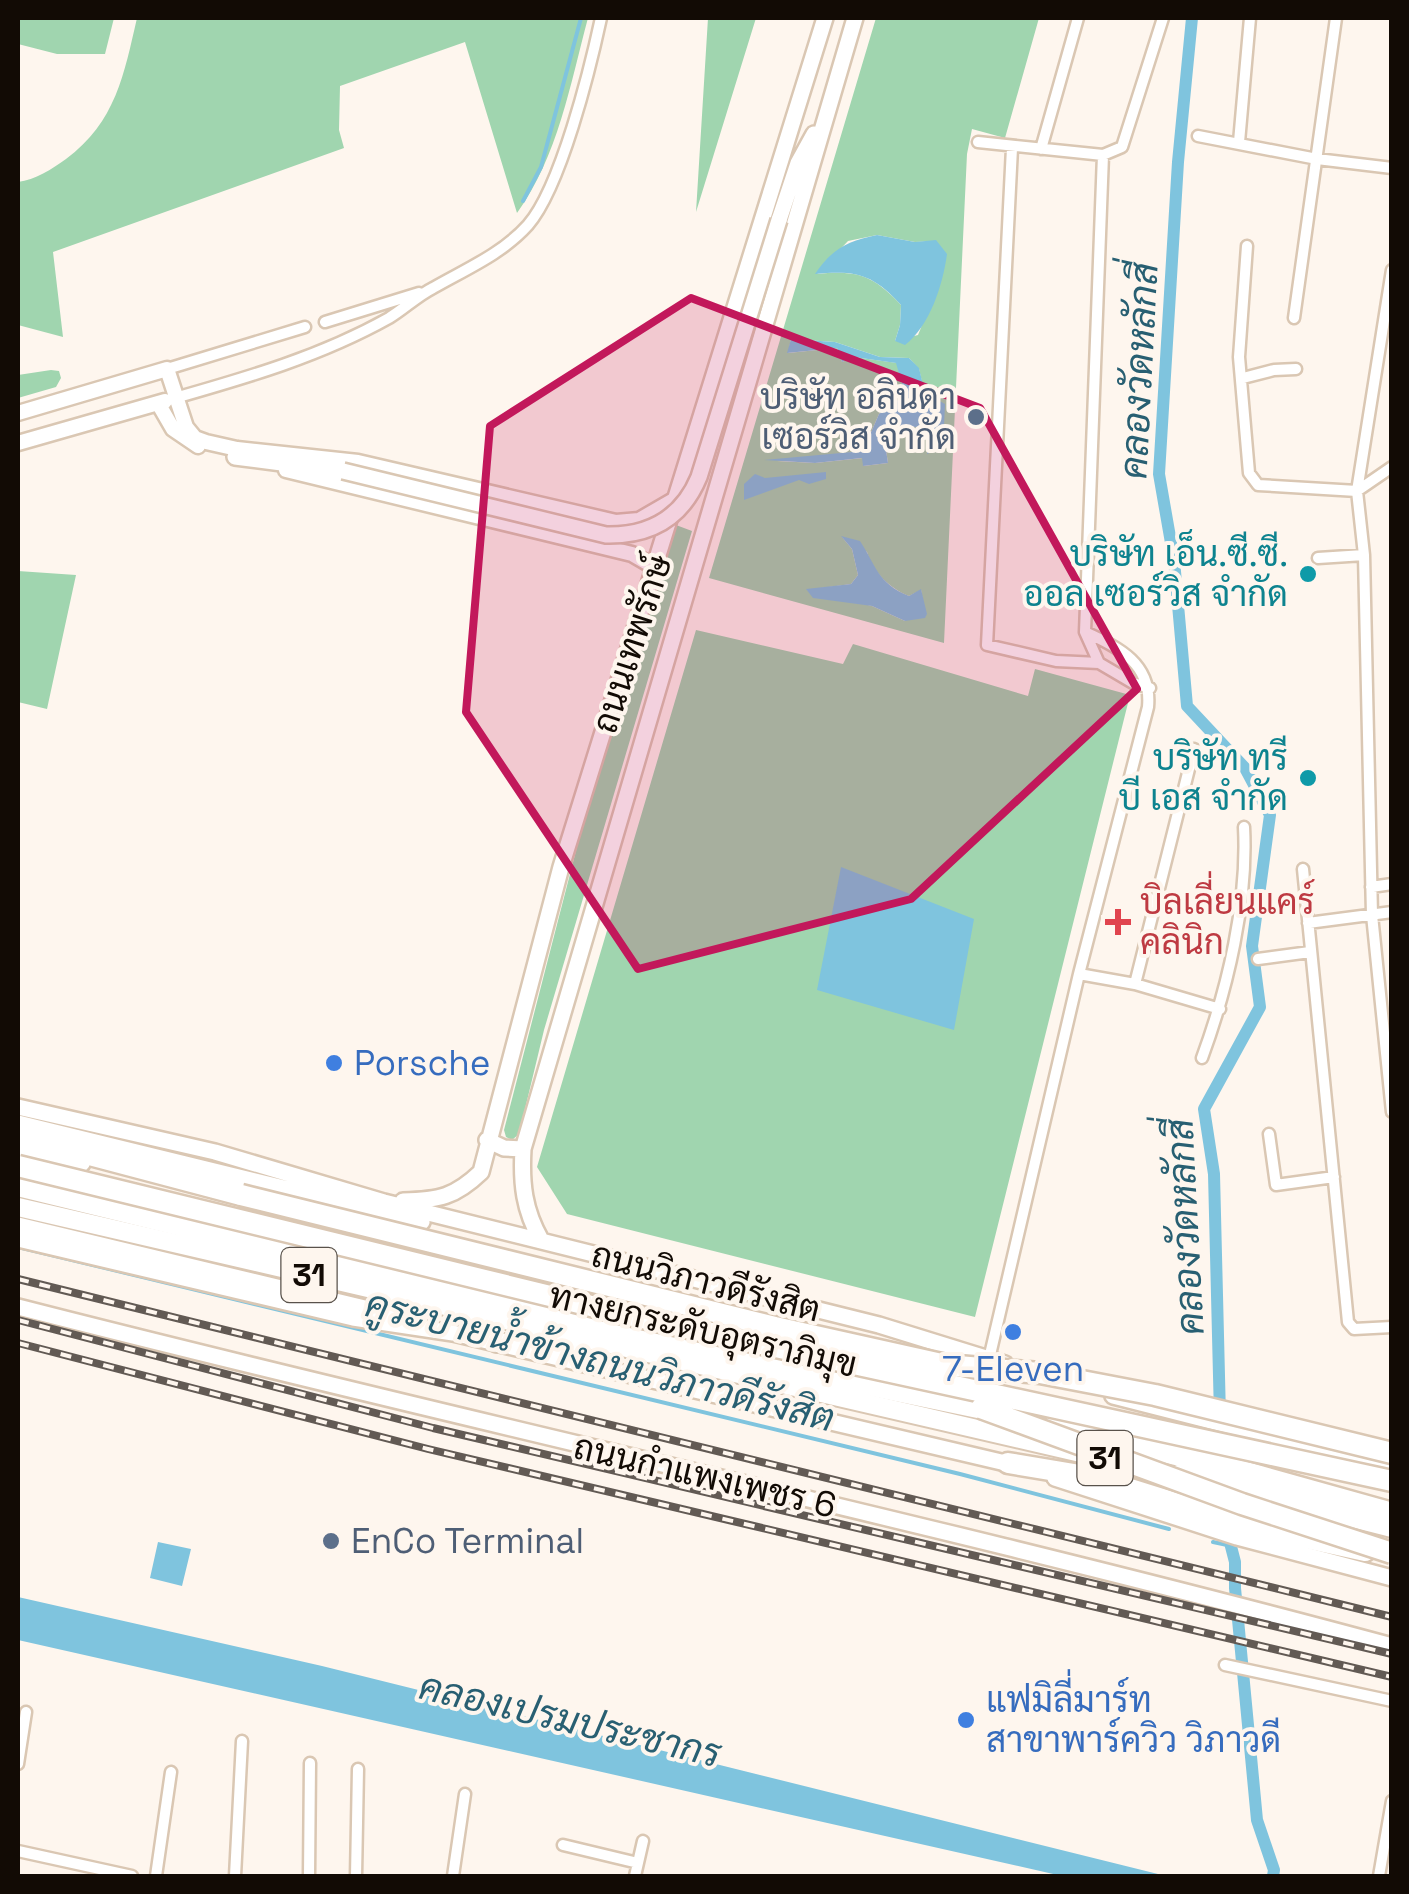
<svg xmlns="http://www.w3.org/2000/svg" width="1409" height="1894" viewBox="0 0 1409 1894" font-family="'Space Grotesk',Sarabun,sans-serif">
<style>
.green{fill:#a0d5af;fill-rule:evenodd}
.water{fill:#7fc4de}
.lines{fill:none;stroke-linecap:round;stroke-linejoin:round}
.stream{stroke:#7fc4de;stroke-width:4}
.canal{stroke:#7fc4de;stroke-width:12}
.minor-casing{stroke:#dac7b3;stroke-width:15}
.tertiary-casing{stroke:#dac7b3;stroke-width:19}
.secondary-casing{stroke:#dac7b3;stroke-width:20}
.trunk-casing{stroke:#dac7b3;stroke-width:22}
.motorway-casing{stroke:#dac7b3;stroke-width:25}
.minor{stroke:#fff;stroke-width:10}
.tertiary{stroke:#fff;stroke-width:14}
.secondary{stroke:#fff;stroke-width:15}
.trunk{stroke:#fff;stroke-width:18}
.motorway{stroke:#fff;stroke-width:20}
.rail-casing{stroke:#625a54;stroke-width:8}
.rail{stroke:#fef6ee;stroke-width:4;stroke-dasharray:11;stroke-linecap:butt}
.secondary-bridge-casing{stroke:#dac7b3;stroke-width:20;stroke-linecap:butt}
.motorway-bridge-casing{stroke:#dac7b3;stroke-width:25;stroke-linecap:butt}
.secondary-bridge{stroke:#fff;stroke-width:15}
.motorway-bridge{stroke:#fff;stroke-width:20}
.marked{fill:#c2185b;fill-opacity:0.2;stroke:#c2185b;stroke-width:8;stroke-linejoin:round}
.service-dot{fill:#5c6f8a;stroke:#fef6ee;stroke-width:4}
.culture-dot{fill:#0f9aa8;stroke:#fef6ee;stroke-width:4}
.health-dot{fill:#e0444e;stroke:#fef6ee;stroke-width:4}
.shop-dot{fill:#3f7fe0;stroke:#fef6ee;stroke-width:4}
.labels{text-anchor:middle;stroke-width:8;stroke-linejoin:round;paint-order:stroke}
.shield{fill:#fef6ee;stroke:#59524b;stroke-width:2.5}
.shield-label{font-size:32px;font-weight:bold;fill:#120b05}
.service-label{font-size:35px;fill:#4e5e75;stroke:#fef6ee;text-anchor:end}
.culture-label{font-size:35px;fill:#0d838f;stroke:#fef6ee;text-anchor:end}
.street-label{font-size:35px;fill:#120b05;stroke:#fef6ee}
.health-label{font-size:35px;fill:#be3a42;stroke:#fef6ee;text-anchor:start}
.shop-label{font-size:35px;fill:#366cbe;stroke:#fef6ee;text-anchor:start}
.water-label{font-size:38px;font-style:italic;fill:#285f72;stroke:#fef6ee}
</style>
<rect width="100%" height="100%" fill="#fef6ee"/>
<path class="green" d="M18,18H114L105,54H57L18,44Z
M137,18H588C570,85 558,156 517,213L465,42L340,86L339,130L344,148L53,252L63,337L18,325V182C35,180 52,169 66,159C116,122 124,74 137,18Z
M708,18H756L696,212Z
M876,18H1039L1005,138L972,129L967,154L944,643L709,578ZM877,235L915,242L936,241L927,313L918,335L895,341L900,325L901,305C873,275 857,270 817,274L848,241ZM791,339L835,342L880,357L909,358L919,369L938,449L921,428L909,426L892,432L886,450L888,463L863,466V458L815,463L777,461L863,451L879,414L901,399L902,384L897,363L854,357L842,362L837,348L788,353ZM842,537L867,552C873,572 889,588 909,596L921,590L923,601L905,621L872,606L807,590L851,584L858,575L852,549Z
M51,370L59,371L61,378L56,387L18,398V375Z
M676,525L692,531L544,1030L519,1134L512,1140L506,1137L504,1130L586,812Z
M18,571L76,575L47,709L18,702Z
M696,630L843,664L853,644L1028,696L1035,669L1130,695L975,1317L567,1214L537,1167Z"/>
<path class="water" d="M877,235L915,242L936,240L947,254C943,284 930,326 905,345L895,341L900,325L901,305C873,274 856,270 815,274C832,249 847,241 877,235Z
M791,339L835,342L880,357L909,358L919,368L925,393L945,404L944,426L938,449L927,454L928,436L921,428L909,426L892,433L886,450L888,463L863,466L862,458L815,463L764,460L863,451L879,414L901,399L902,384L896,363L854,357L842,362L837,348L787,353Z
M826,472V479L809,484L799,480L744,500V484L755,474L765,478Z
M841,536L860,541C876,565 877,583 909,596L921,589L927,614L925,618L905,621L872,606L813,598L806,589L851,584L858,575L852,549Z
M841,867L974,919L954,1030L817,990Z
M158,1542L191,1549L182,1586L150,1578Z
M18,1597L322,1666L1166,1876H1062L18,1640Z"/>
<g class="lines">
<path class="stream" d="M523,201L541,167L581,18
M18,1247L960,1474L1169,1529
M1213,1542L1232,1546"/>
<path class="canal" d="M1192,18L1178,162L1159,474L1174,560L1187,706L1245,768L1270,815L1252,946L1260,1007L1204,1109L1214,1174L1220,1416
M1227,1531L1235,1562V1588L1257,1820L1274,1870L1273,1876"/>
<defs>
<path id="minor" d="M1198,136L1317,159L1392,168
M978,142L1103,155L1122,147L1163,18
M1239,142L1250,18
M1012,148L987,645L1056,661L1099,663
M1041,149L1078,18
M1103,155L1085,632L1099,663L1133,683L1150,688
M1247,246L1239,357L1249,473L1258,485L1357,491L1392,467
M1392,270L1357,491L1364,555L1372,915L1392,1112
M1294,318L1336,18
M325,322L419,293
M167,369L305,327
M1243,378L1274,370L1296,369
M175,398C249,377 321,356 389,318C404,309 417,296 433,288C466,269 502,254 528,225C561,187 590,69 601,18
M1318,558L1364,555
M1303,869L1348,1322L1354,1329L1392,1327
M1371,887L1392,884
M1308,923L1392,912
M1258,959L1310,952
M1079,974L1135,984L1220,1009
M1135,984L1194,749
M1202,1058C1228,987 1248,902 1244,827
M1269,1134L1276,1185L1334,1177
M989,1359L1079,974L1148,707C1152,664 1120,648 1085,632
M1225,1665L1392,1701
M18,1764L26,1712
M563,1845L638,1863
M18,1851L132,1876
M156,1876L171,1772
M235,1876L242,1741
M309,1876L310,1763
M356,1876L358,1769
M453,1876L465,1794
M635,1876L643,1841
M1379,1876L1392,1801"/>
<path id="tertiary" d="M158,403L173,429L198,446
M18,413L167,369L186,427L195,438L206,442L237,449L358,462L616,522L639,520L677,498
M18,443L165,401
M286,470L632,554L656,568"/>
<path id="secondary" d="M779,220L798,163L814,134
M235,457L343,471
M18,1107L215,1152L384,1202L879,1325L1005,1364
M18,1123L422,1222
M487,1140L504,1148L523,1149
M403,1201C439,1200 455,1197 481,1172L561,867L825,18
M18,1225L398,1316
M18,1239L353,1318L453,1333L1014,1465
M541,1240C524,1210 521,1184 523,1149L855,18
M18,1307C474,1424 936,1523 1392,1646
M1113,1396L1392,1467
M1055,1478L1237,1537L1392,1578"/>
<path id="trunk" d="M18,1207L1085,1454
M497,1343H571
M1179,1474L1392,1528"/>
<path id="motorway" d="M18,1136L241,1195
M18,1156L80,1162
M18,1186L627,1335L997,1412
M1040,1422L1242,1471L1392,1513
M1008,1463L1092,1477L1239,1523L1365,1551"/>
</defs>
<use href="#minor" class="minor-casing"/>
<use href="#tertiary" class="tertiary-casing"/>
<use href="#secondary" class="secondary-casing"/>
<use href="#trunk" class="trunk-casing"/>
<use href="#motorway" class="motorway-casing"/>
<use href="#minor" class="minor"/>
<use href="#tertiary" class="tertiary"/>
<use href="#secondary" class="secondary"/>
<use href="#trunk" class="trunk"/>
<use href="#motorway" class="motorway"/>
<defs>
<path id="rail" d="M18,1279L1392,1617
M18,1320L433,1428L1392,1654
M18,1343L428,1449L1392,1677"/>
</defs>
<use href="#rail" class="rail-casing"/>
<use href="#rail" class="rail"/>
<defs>
<path id="secondary-bridge" d="M343,471L606,535C650,536 682,518 699,477L779,220"/>
<path id="motorway-bridge" d="M18,1166L624,1314L1392,1481
M241,1195L775,1327L946,1365L1040,1373L1155,1395L1392,1453
M981,1408L1242,1504L1392,1553"/>
</defs>
<use href="#secondary-bridge" class="secondary-bridge-casing"/>
<use href="#motorway-bridge" class="motorway-bridge-casing"/>
<use href="#secondary-bridge" class="secondary-bridge"/>
<use href="#motorway-bridge" class="motorway-bridge"/>
</g>
<path class="marked" d="M691,298L980,408L1137,689L911,899L638,969L466,712L490,426Z"/>
<g class="service-dot">
<circle cx="976" cy="417" r="10"/>
<circle cx="331" cy="1541" r="10"/>
</g>
<g class="culture-dot">
<circle cx="1308" cy="574" r="10"/>
<circle cx="1308" cy="778" r="10"/>
</g>
<path class="health-dot" d="M1113 907h10v10h10v10h-10v10h-10v-10h-10v-10h10z"/>
<g class="shop-dot">
<circle cx="334" cy="1063" r="10"/>
<circle cx="1013" cy="1332" r="10"/>
<circle cx="966" cy="1720" r="10"/>
</g>
<g class="labels">
<g class="shield">
<rect x="281.5" y="1248" width="55" height="54" rx="8"/>
<rect x="1077.5" y="1431" width="55" height="54" rx="8"/>
</g>
<g class="shield-label">
<text x="309" y="1286">31</text>
<text x="1105" y="1469">31</text>
</g>
<g class="service-label">
<text x="956" y="409">บริษัท อลินดา<tspan x="956" dy="40">เซอร์วิส จำกัด</tspan></text>
<text x="351" y="1553" text-anchor="start">EnCo Terminal</text>
</g>
<g class="culture-label">
<text x="1288" y="566">บริษัท เอ็น.ซี.ซี.<tspan x="1288" dy="40">ออล เซอร์วิส จำกัด</tspan></text>
<text x="1288" y="770">บริษัท ทรี<tspan x="1288" dy="40">บี เอส จำกัด</tspan></text>
</g>
<g class="street-label">
<text transform="translate(632 644) rotate(-72)" y="12">ถนนเทพรักษ์</text>
<text transform="translate(706 1282) rotate(14)" y="12">ถนนวิภาวดีรังสิต</text>
<text transform="translate(703 1330) rotate(13)" y="12">ทางยกระดับอุตราภิมุข</text>
<text transform="translate(705 1476) rotate(13)" y="12">ถนนกำแพงเพชร 6</text>
</g>
<g class="health-label">
<text x="1140" y="914">บิลเลี่ยนแคร์<tspan x="1140" dy="40">คลินิก</tspan></text>
</g>
<g class="shop-label">
<text x="354" y="1075">Porsche</text>
<text x="1013" y="1381" text-anchor="middle">7-Eleven</text>
<text x="986" y="1712">แฟมิลี่มาร์ท<tspan x="986" dy="40">สาขาพาร์ควิว วิภาวดี</tspan></text>
</g>
<g class="water-label">
<text transform="translate(1139 371) rotate(-87)" y="13">คลองวัดหลักสี่</text>
<text transform="translate(1185 1227) rotate(-93)" y="13">คลองวัดหลักสี่</text>
<text transform="translate(600 1361) rotate(14)" y="13">คูระบายน้ำข้างถนนวิภาวดีรังสิต</text>
<text transform="translate(570 1720) rotate(13)" y="13">คลองเปรมประชากร</text>
</g>
</g>
<rect width="1409" height="1894" fill="none" stroke="#120b05" stroke-width="40"/>
</svg>
